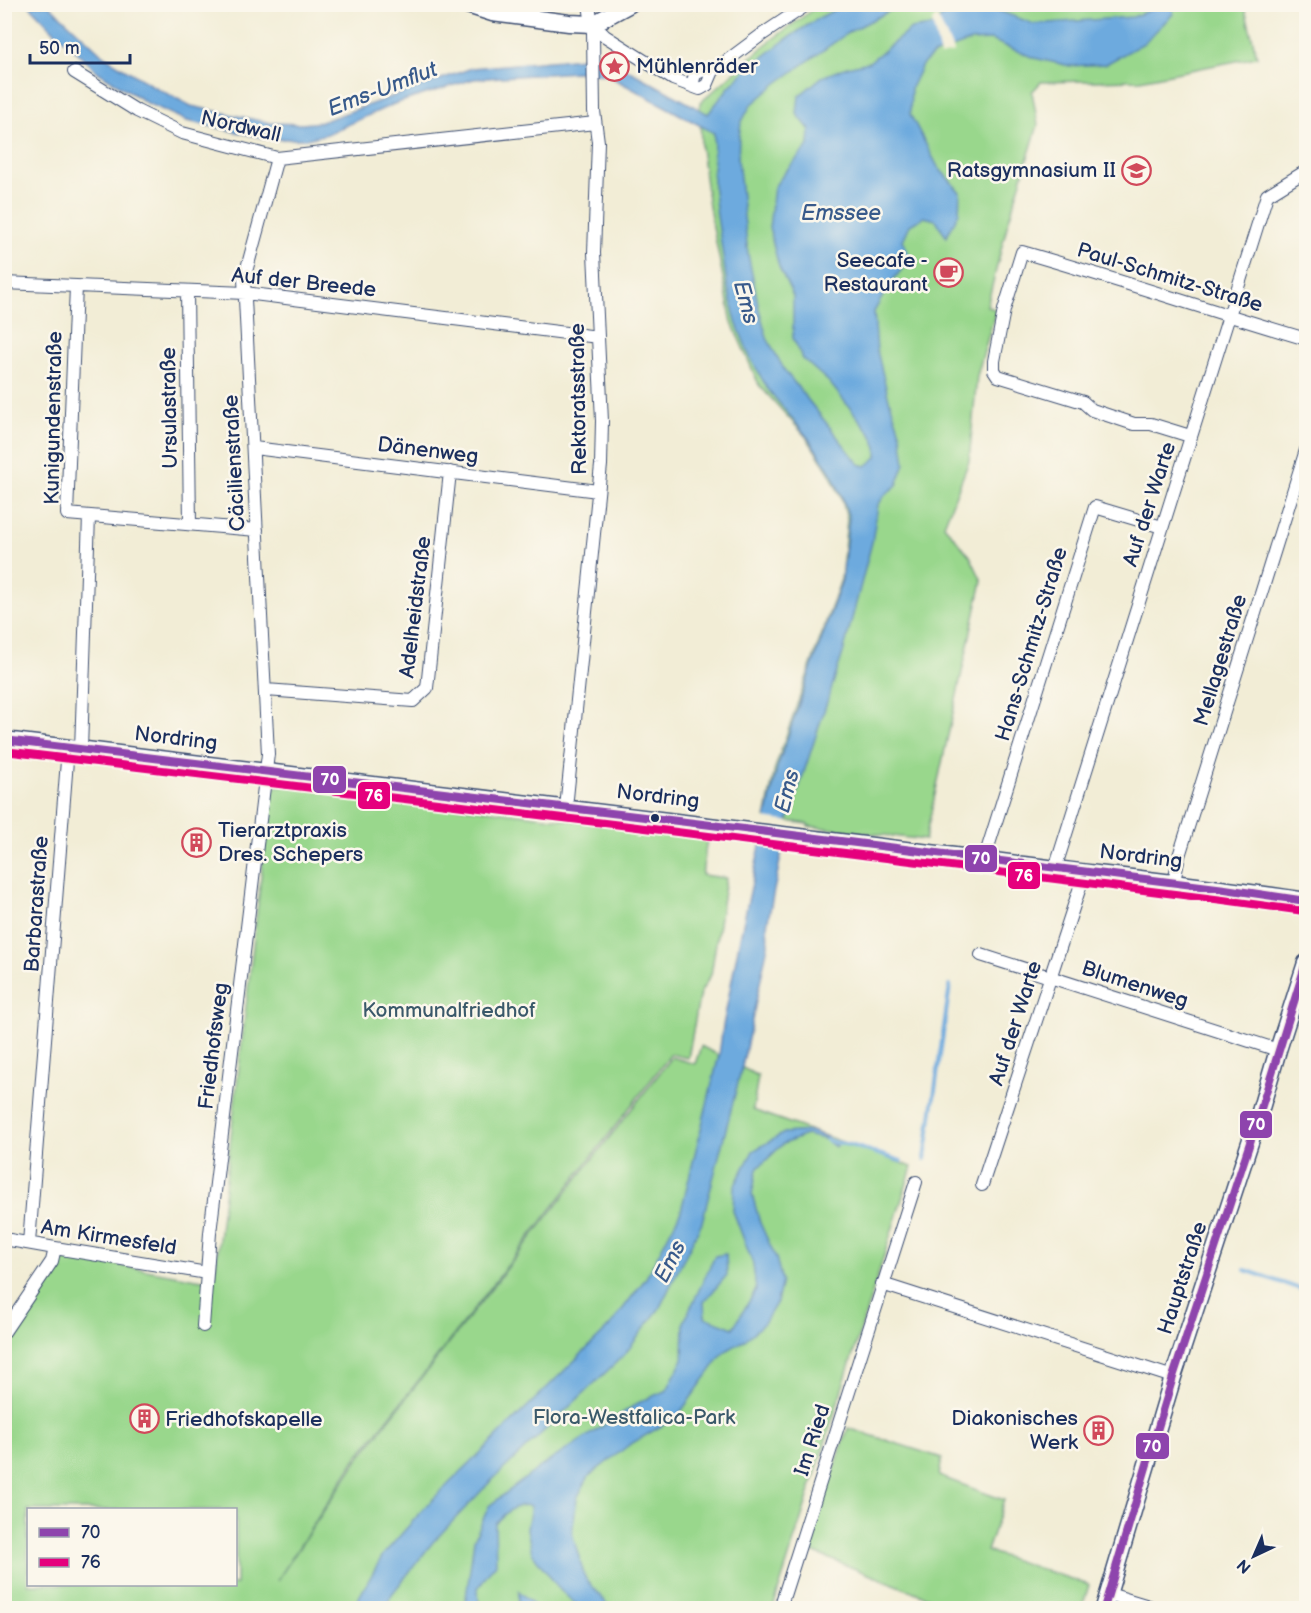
<svg xmlns="http://www.w3.org/2000/svg" width="1311" height="1613" viewBox="0 0 1311 1613" font-family="'Balsamiq Sans',sans-serif">
<style>
.green{fill:#99d78c;stroke:#5a8375;stroke-width:1.5;fill-rule:evenodd}
.water{fill:#6daade;stroke:#446c9e;stroke-width:1.5}
.pier{fill:#f2edd6}
.lines{fill:none;stroke-linecap:round;stroke-linejoin:round}
.stream{stroke:#6daade;stroke-width:4}
.street-casing{stroke:#3b4c70;stroke-width:14}
.secondary-casing{stroke:#3b4c70;stroke-width:19}
.street{stroke:#fff;stroke-width:12}
.secondary{stroke:#fff;stroke-width:16}
.bus-1-casing{stroke:#fbf7ec;stroke-width:12}
.bus-2-casing{stroke:#fbf7ec;stroke-width:12}
.bus-1{stroke:#8e44ad;stroke-width:8}
.bus-2{stroke:#e5007d;stroke-width:8}
.bus-dot{fill:#1b2f5e;stroke:#fbf7ec;stroke-width:2}
.labels{text-anchor:middle;stroke-width:5;stroke-linejoin:round;paint-order:stroke}
.poi-label{font-size:21px;fill:#1b2f5e;stroke:#fbf7ec;text-anchor:start}
.street-label{font-size:21px;fill:#1b2f5e;stroke:#fbf7ec}
.park-label{font-size:21px;fill:#3a596a;stroke:#fbf7ec}
.water-label{font-size:22px;font-style:italic;fill:#385a8b;stroke:#fbf7ec}
.line-badge{stroke:#fbf7ec;stroke-width:2}
.badge-label{font-size:16px;text-anchor:middle;font-weight:bold;fill:#fff}
</style>
<rect width="100%" height="100%" fill="#fbf7ec"/>
<filter id="ink" filterUnits="userSpaceOnUse"><feTurbulence type="fractalNoise" baseFrequency=".0167" numOctaves="2"/><feDisplacementMap in="SourceGraphic" scale="12" xChannelSelector="R" yChannelSelector="G"/><feConvolveMatrix kernelMatrix="1 2 1 2 8 2 1 2 1" color-interpolation-filters="sRGB"/></filter>
<filter id="wash" filterUnits="userSpaceOnUse"><feTurbulence type="fractalNoise" baseFrequency=".008" numOctaves="4" result="noise"/><feDisplacementMap in="SourceGraphic" scale="24" xChannelSelector="R" yChannelSelector="G"/><feGaussianBlur stdDeviation="1.35" result="paint"/><feColorMatrix in="noise" values="0 0 0 0 0 0 0 0 0 0 0 0 0 0 0 0 0 1.4 0 .05"/><feComposite in="paint" operator="in"/></filter>
<g filter="url(#wash)">
<rect width="100%" height="100%" fill="#f2edd6"/>
<path class="green" d="M819,5H1244L1257,57L1140,80L1041,82L1032,92L1038,125L1007,226L987,306L996,310L977,376L969,461L944,525L970,556L982,581L925,840L808,826V824L765,818L775,768L841,579L847,519L842,500L830,474L807,438L759,385L732,323L709,207L701,148L700,103L766,44Z
M278,785L586,822L707,838L702,875L726,878L711,975L700,993L688,1058L671,1054L426,1371L355,1460L277,1581L357,1461L672,1057L695,1064L701,1046L758,1076L753,1110L912,1167L773,1608H34L5,1604L4,1342L62,1255L214,1282L271,791ZM28,1510H236V1584H28Z
M848,1428L942,1458L939,1476L1004,1500L987,1551L1089,1585L1082,1608H955L807,1550Z"/>
<path class="water" d="M29,5H49L105,57L153,86L191,106L270,123L302,124L321,122L472,68L583,58L610,60L708,114L729,87L746,70L785,40L817,19L844,5H901L849,32L777,83L751,105L741,123L739,137L738,159L748,254L759,309L767,338L785,371L859,464L866,466L877,457V447L871,434L829,382L803,359L793,338V296L779,267L769,228L774,187L786,171L809,145L810,130L797,114L799,96L822,77L847,67L869,62L911,29L931,26L943,16L964,9H994L1034,24L1133,17L1157,7L1168,5L1173,8V14L1144,43L1106,64L1070,66L1034,58L991,40L971,41L933,55L922,65L911,88L910,114L938,167L960,192L959,213L946,237L936,220L924,217L910,225L903,240L909,255L902,269L889,285L874,312L877,351L888,396L901,435L905,463L897,485L885,495L878,505L872,542L843,653L788,821L767,925L768,945L742,1067L702,1222L659,1309L625,1354L487,1485L433,1542L392,1594L385,1608H353L383,1555L427,1505L610,1326L646,1278L681,1211L719,1055L723,1026L740,938L777,768L842,580L849,518L843,499L832,474L809,439L767,388L750,357L736,322L727,284L717,216L713,183L714,133L607,75L576,72L474,79L394,104L327,134L307,139H269L187,121L147,103L98,72L54,31Z
M810,1131L826,1137L837,1146L835,1147L824,1139L806,1135L783,1144L757,1169L752,1194L760,1223L776,1258L782,1281L777,1302L764,1323L744,1341L724,1352L677,1417L629,1445L589,1476L577,1498L572,1533L585,1578L607,1604L608,1608H580L560,1590L532,1553L527,1529L531,1506C515,1502 506,1513 495,1523L496,1564L487,1574L478,1588L479,1608H463L466,1598L474,1540L489,1506L540,1467L638,1403L667,1390L683,1359L684,1322L715,1256L726,1254L727,1275L704,1302L705,1317L733,1328L756,1290L753,1264L733,1211L734,1187L753,1151L784,1133Z
M519,1591L537,1608H518Z"/>
<path class="pier" d="M937,16L954,52L940,56L932,21Z
M764,818L791,822L786,848L758,845Z"/>
<g class="lines">
<path class="stream" d="M827,1140C834,1143 843,1143 850,1145C867,1150 884,1156 901,1161
M925,1159L950,985
M1245,1270L1306,1291"/>
</g>
</g>
<g filter="url(#ink)">
<g class="lines">
<defs>
<path id="street" d="M593,24L605,36L673,79L700,89L707,85L713,71L760,36L808,4
M74,72L137,111L182,133L277,158L595,123
M692,86L695,74L706,69L713,71
M4,283L245,293L598,337
M76,286L67,514L257,530
M187,291L190,524
M1190,436L1151,424H1134L1092,410L1083,402L998,376L994,370V361L1004,310L1022,252C1117,279 1211,311 1306,339
M254,448L598,491
M266,690L413,701L427,688L450,472
M81,749L89,516
M566,808L601,465L602,421L594,253L598,142L594,111L593,33L589,4
M984,860L1095,507L1162,527
M1055,869L1267,195L1306,171
M1174,882L1179,856L1306,450
M981,955L1278,1050
M982,1185L1081,884L1083,872
M4,1239L55,1248L207,1273
M29,1243L68,748
M882,1284L1173,1377
M203,1326L210,1233L268,754L244,279L277,158
M4,1332L52,1261L55,1248
M1109,1594L1155,1608
M780,1608L916,1182"/>
<path id="secondary" d="M464,4L492,13L569,23L593,24L630,4
M4,740C330,779 655,817 979,859C1088,874 1198,884 1306,901
M1104,1608L1173,1377L1259,1115L1278,1050L1306,963"/>
</defs>
<use href="#street" class="street-casing"/>
<use href="#secondary" class="secondary-casing"/>
<use href="#street" class="street"/>
<use href="#secondary" class="secondary"/>
<defs>
<path id="bus-1" d="M4,740L736,828L1225,889L1306,901
M1104,1608L1173,1377L1259,1115L1306,963"/>
<path id="bus-2" d="M4,751L613,824L1223,900L1304,911"/>
</defs>
<use href="#bus-1" class="bus-1-casing"/>
<use href="#bus-2" class="bus-2-casing"/>
<use href="#bus-1" class="bus-1"/>
<use href="#bus-2" class="bus-2"/>
</g>
</g>
<defs>
<symbol id="sight-ring" viewBox="-11 -11 22 22"><circle r="9.5" fill="#fbf7ec" stroke="#d1495b" stroke-width="1.5"/><path d="M0-6L1.8-2.2L6-1.7L2.9 1.2L3.7 5.4L0 3.3L-3.7 5.4L-2.9 1.2L-6-1.7L-1.8-2.2Z" fill="#d1495b"/></symbol>
<symbol id="school-ring" viewBox="-11 -11 22 22"><circle r="9.5" fill="#fbf7ec" stroke="#d1495b" stroke-width="1.5"/><path d="M0-5L7-2L0 1L-7-2ZM-4 1L0 2.5L4 1V4Q0 6-4 4Z" fill="#d1495b"/></symbol>
<symbol id="cafe-ring" viewBox="-11 -11 22 22"><circle r="9.5" fill="#fbf7ec" stroke="#d1495b" stroke-width="1.5"/><path d="M-5.5-4.5H6V0H3Q3 3.5 0 3.5H-2.5Q-5.5 3.5-5.5 0ZM3-3.2v2h1.7v-2ZM-6 4.5H4V6H-6Z" fill="#d1495b"/></symbol>
<symbol id="building-ring" viewBox="-11 -11 22 22"><circle r="9.5" fill="#fbf7ec" stroke="#d1495b" stroke-width="1.5"/><path d="M-4-6H4V6H1V3H-1V6H-4ZM-2.5-4.3h1.7v1.8h-1.7ZM.8-4.3h1.7v1.8H.8ZM-2.5-1h1.7V.8h-1.7ZM.8-1h1.7V.8H.8Z" fill="#d1495b"/></symbol>
</defs>
<g fill-rule="evenodd">
<use href="#sight-ring" x="598" y="50" width="33" height="33"/>
<use href="#school-ring" x="1120" y="154" width="33" height="33"/>
<use href="#cafe-ring" x="932" y="256" width="33" height="33"/>
<use href="#building-ring" x="180" y="826" width="33" height="33"/>
<use href="#building-ring" x="128" y="1402" width="33" height="33"/>
<use href="#building-ring" x="1082" y="1414" width="33" height="33"/>
</g>
<circle class="bus-dot" cx="655" cy="818" r="5"/>
<g class="labels">
<g class="poi-label">
<text x="636" y="73">Mühlenräder</text>
<text x="1116" y="177" text-anchor="end">Ratsgymnasium II</text>
<text x="928" y="267" text-anchor="end">Seecafe -<tspan x="928" dy="24">Restaurant</tspan></text>
<text x="218" y="837">Tierarztpraxis<tspan x="218" dy="24">Dres. Schepers</tspan></text>
<text x="1078" y="1425" text-anchor="end">Diakonisches<tspan x="1078" dy="24">Werk</tspan></text>
<text x="165" y="1426">Friedhofskapelle</text>
</g>
<g class="street-label">
<text transform="translate(241 126) rotate(13)" y="7">Nordwall</text>
<text transform="translate(1170 277) rotate(17)" y="7">Paul-Schmitz-Straße</text>
<text transform="translate(304 282) rotate(6)" y="7">Auf der Breede</text>
<text transform="translate(578 399) rotate(-91)" y="7">Rektoratsstraße</text>
<text transform="translate(169 408) rotate(-91)" y="7">Ursulastraße</text>
<text transform="translate(53 418) rotate(-89)" y="7">Kunigundenstraße</text>
<text transform="translate(428 450) rotate(7)" y="7">Dänenweg</text>
<text transform="translate(234 463) rotate(-93)" y="7">Cäcilienstraße</text>
<text transform="translate(1149 504) rotate(-72)" y="7">Auf der Warte</text>
<text transform="translate(415 607) rotate(-83)" y="7">Adelheidstraße</text>
<text transform="translate(1031 644) rotate(-73)" y="7">Hans-Schmitz-Straße</text>
<text transform="translate(1220 660) rotate(-73)" y="7">Mellagestraße</text>
<text transform="translate(176 738) rotate(7)" y="7">Nordring</text>
<text transform="translate(658 796) rotate(7)" y="7">Nordring</text>
<text transform="translate(1141 856) rotate(7)" y="7">Nordring</text>
<text transform="translate(36 904) rotate(-86)" y="7">Barbarastraße</text>
<text transform="translate(1135 984) rotate(18)" y="7">Blumenweg</text>
<text transform="translate(1015 1023) rotate(-72)" y="7">Auf der Warte</text>
<text transform="translate(213 1046) rotate(-83)" y="7">Friedhofsweg</text>
<text transform="translate(109 1237) rotate(9)" y="7">Am Kirmesfeld</text>
<text transform="translate(1182 1278) rotate(-72)" y="7">Hauptstraße</text>
<text transform="translate(812 1440) rotate(-72)" y="7">Im Ried</text>
</g>
<g class="park-label">
<text x="449" y="1017">Kommunalfriedhof</text>
<text x="634" y="1424">Flora-Westfalica-Park</text>
</g>
<g class="water-label">
<text transform="translate(382 88) rotate(-21)" y="8">Ems-Umflut</text>
<text x="841" y="220">Emssee</text>
<text transform="translate(747 302) rotate(75)" y="8">Ems</text>
<text transform="translate(786 791) rotate(-76)" y="8">Ems</text>
<text transform="translate(669 1261) rotate(-63)" y="8">Ems</text>
</g>
</g>
<g class="line-badge">
<rect x="312" y="765" width="35" height="29" rx="6" fill="#8e44ad"/>
<rect x="357" y="781" width="34" height="29" rx="6" fill="#e5007d"/>
<rect x="964" y="844" width="34" height="29" rx="6" fill="#8e44ad"/>
<rect x="1007" y="861" width="34" height="29" rx="6" fill="#e5007d"/>
<rect x="1239" y="1110" width="34" height="29" rx="6" fill="#8e44ad"/>
<rect x="1135" y="1432" width="35" height="28" rx="6" fill="#8e44ad"/>
</g>
<g class="badge-label">
<text x="330" y="785">70</text>
<text x="374" y="801">76</text>
<text x="981" y="864">70</text>
<text x="1024" y="881">76</text>
<text x="1256" y="1130">70</text>
<text x="1152" y="1452">70</text>
</g>
<rect width="1311" height="1613" fill="none" stroke="#fbf7ec" stroke-width="24"/>
<rect x="27" y="1508" width="210" height="78" fill="#fbf7ec" stroke="#a1a7b3" stroke-width="1.5"/>
<rect x="39" y="1528" width="30" height="9" fill="#8e44ad" stroke="#a1a7b3" stroke-width="1.5"/>
<text x="81" y="1538" font-size="18" fill="#1b2f5e">70</text>
<rect x="39" y="1558" width="30" height="9" fill="#e5007d" stroke="#a1a7b3" stroke-width="1.5"/>
<text x="81" y="1568" font-size="18" fill="#1b2f5e">76</text>
<g transform="translate(1254 1556) rotate(224)" stroke="#fbf7ec" stroke-width="4.5" paint-order="stroke">
<path d="M0-4.5L10 22L0 15L-10 22Z" fill="#1b2f5e"/>
<text y="-9" font-size="16" font-weight="bold" text-anchor="middle" fill="#1b2f5e">N</text>
</g>
<path d="M30 54v9h100v-9" fill="none" stroke="#1b2f5e" stroke-width="3"/>
<text x="39" y="54" font-size="18" fill="#1b2f5e" stroke="#fbf7ec" stroke-width="4.5" paint-order="stroke">50 m</text>
</svg>
